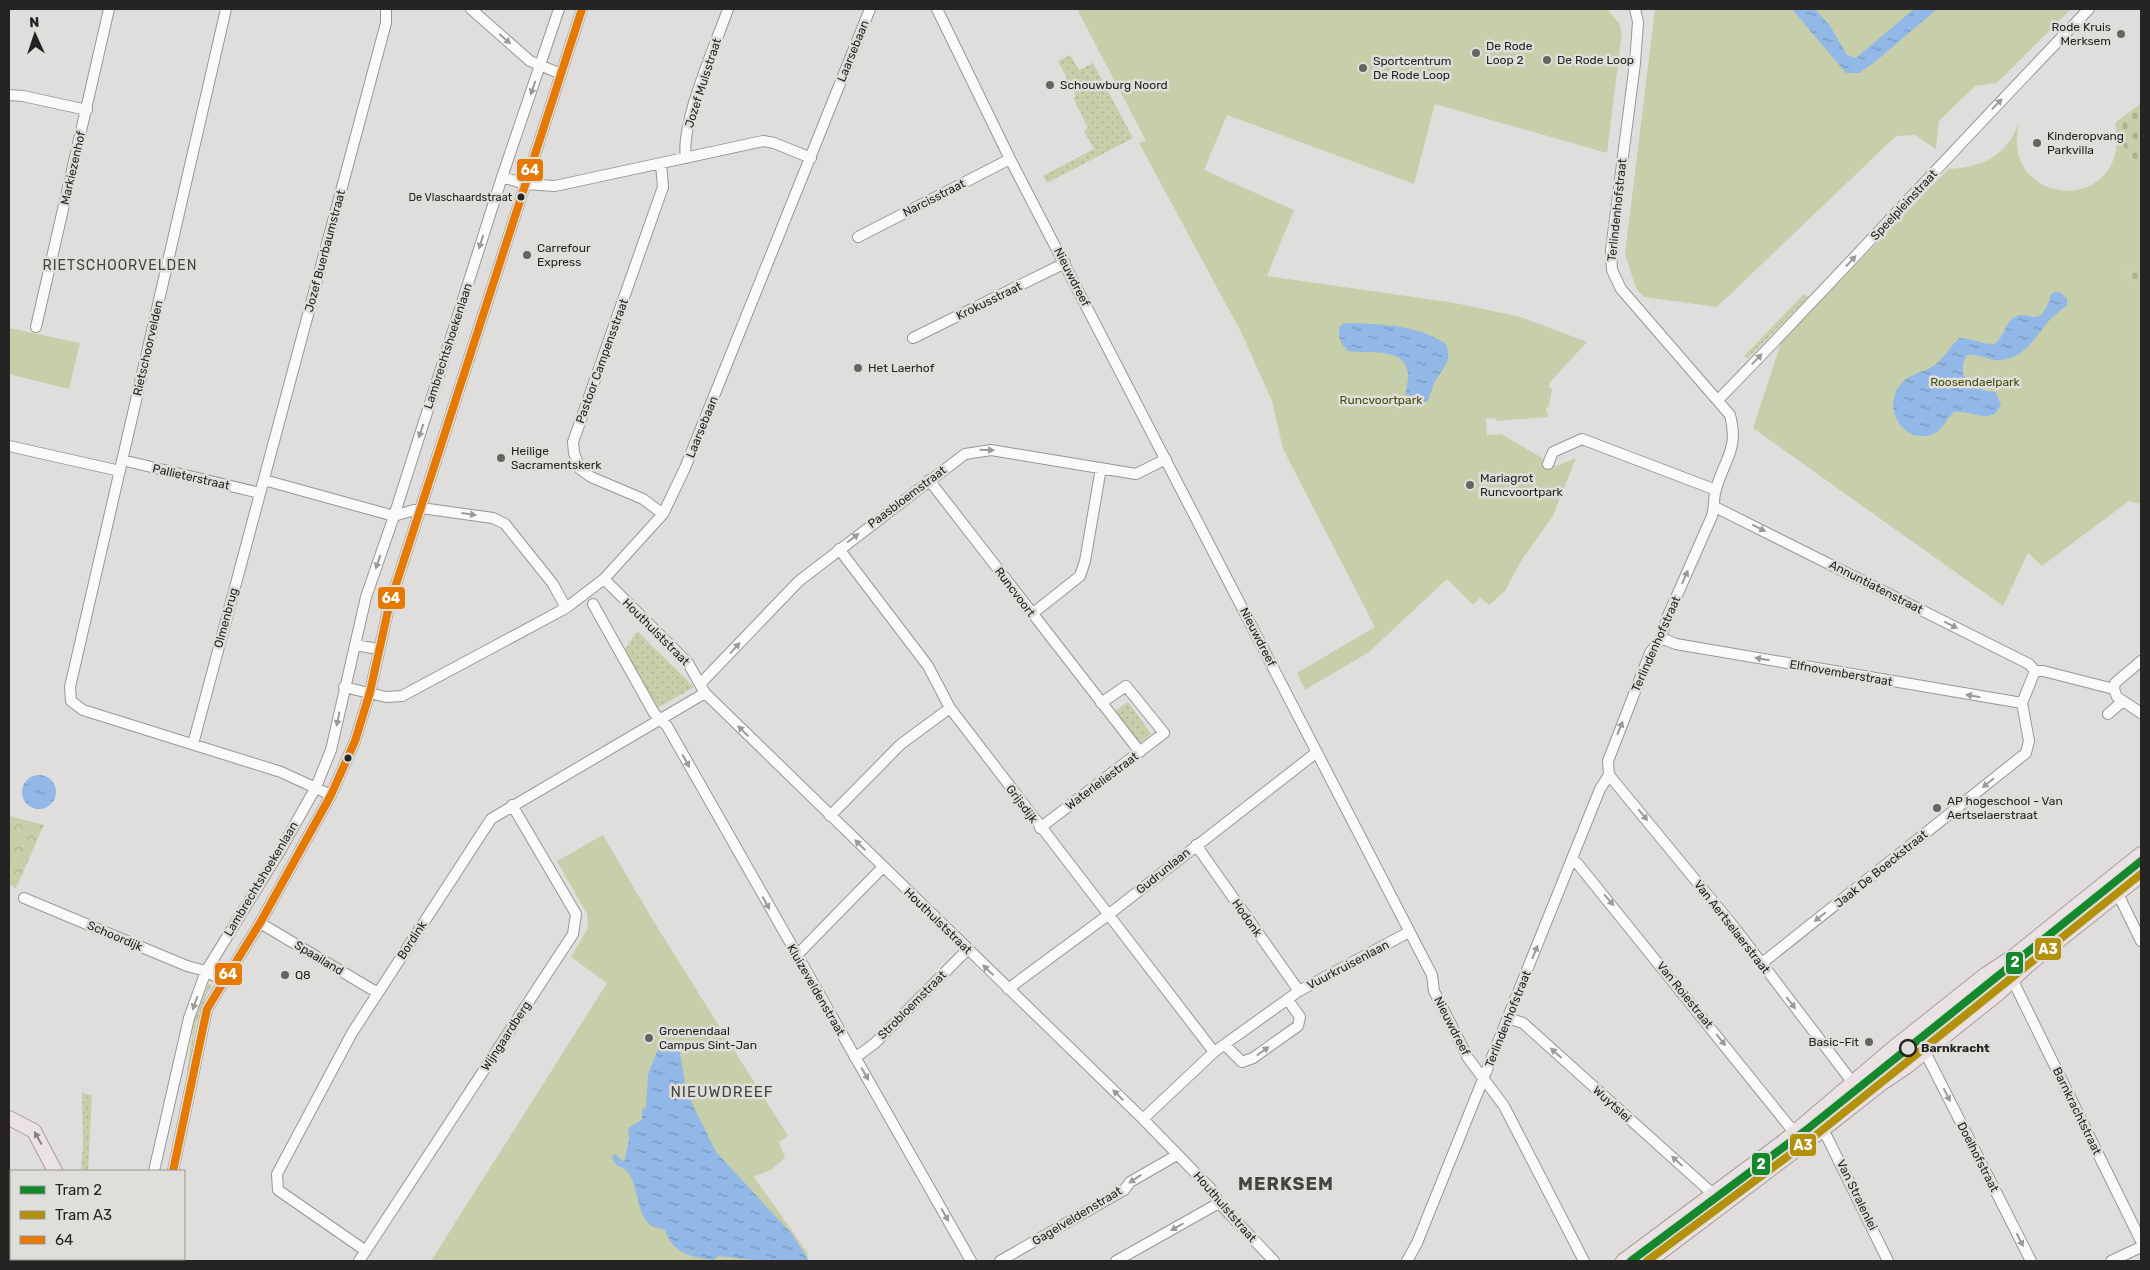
<svg xmlns="http://www.w3.org/2000/svg" width="2150" height="1270" viewBox="0 0 2150 1270" font-family="Rubik,sans-serif">
<style>
.grass{fill:url(#grass-dots)}
.forest{fill:url(#forest-crowns)}
.cemetery{fill:url(#cemetery-stones)}
.park{fill:#c7cfaa}
.water{fill:url(#water-ripples)}
.lines{fill:none;stroke-linecap:round;stroke-linejoin:round}
.minor-casing{stroke:#989796;stroke-width:12}
.major-casing{stroke:#ac9c9d;stroke-width:16}
.minor{stroke:#fafafa;stroke-width:10}
.major{stroke:#ebe2e3;stroke-width:14}
.bus-1-casing{stroke:#e0dedb;stroke-width:11}
.bus-1{stroke:#e57902;stroke-width:8}
.tram-1-casing{stroke:#e0dedb;stroke-width:11}
.tram-2-casing{stroke:#e0dedb;stroke-width:11}
.tram-1{stroke:#15882e;stroke-width:8}
.tram-2{stroke:#b3910c;stroke-width:8}
.oneway{fill:#9a9a99}
.oneway2{fill:#888383}
.poi-dot{fill:#666564;stroke:#e0dedb;stroke-width:2}
.bus-dot{fill:#252423;stroke:#e0dedb;stroke-width:2}
.stop-dot{fill:#e0dedb;stroke:#252423;stroke-width:2.5}
.labels{text-anchor:middle;stroke-width:5;stroke-linejoin:round;paint-order:stroke}
.bus-label{font-size:11px;fill:#252423;stroke:#e0dedb;text-anchor:end}
.poi-label{font-size:12px;fill:#252423;stroke:#e0dedb;text-anchor:start}
.street-label{font-size:12px;fill:#252423;stroke:#e0dedb}
.park-label{font-size:12px;fill:#444e0b;stroke:#e0dedb}
.stop-label{font-size:12px;font-weight:bold;fill:#252423;stroke:#e0dedb;text-anchor:start}
.neighbourhood-label{font-size:14px;letter-spacing:1px;fill:#464442;stroke:#e0dedb}
.quarter-label{font-size:15px;letter-spacing:1px;fill:#464442;stroke:#e0dedb}
.district-label{font-size:18px;font-weight:bold;letter-spacing:1px;fill:#464442;stroke:#e0dedb}
.line-badge{stroke:#e0dedb;stroke-width:2}
.badge-label{font-size:14px;text-anchor:middle;font-weight:bold;fill:#fff}
</style>
<defs>
<pattern id="grass-dots" width="8" height="8" patternUnits="userSpaceOnUse" patternTransform="scale(1.25)"><rect width="8" height="8" fill="#c7cfaa"/><path d="M2 2h.1M6 6h.1" fill="none" stroke="#abb292" stroke-width="1.8" stroke-linecap="round"/></pattern>
<pattern id="forest-crowns" width="20" height="18" patternUnits="userSpaceOnUse" patternTransform="scale(1.25)"><rect width="20" height="18" fill="#c7cfaa"/><path d="M2 6a3 3 0 1 1 6 0M12 15a3 3 0 1 1 6 0" fill="none" stroke="#abb292"/></pattern>
<pattern id="cemetery-stones" width="16" height="16" patternUnits="userSpaceOnUse" patternTransform="scale(1.25)"><rect width="16" height="16" fill="#c7cfaa"/><path d="M2 7V4a2 2 0 0 1 4 0v3zM10 15v-3a2 2 0 0 1 4 0v3z" fill="#abb292"/></pattern>
<pattern id="water-ripples" width="26" height="14" patternUnits="userSpaceOnUse" patternTransform="scale(1.25)"><rect width="26" height="14" fill="#91b8e6"/><path d="M2 4q2-2 4 0t4 0M15 11q2-2 4 0t4 0" fill="none" stroke="#7695ba"/></pattern>
</defs>
<rect width="100%" height="100%" fill="#dfdedc"/>
<path class="grass" d="M1070,55L1079,70L1093,63L1133,138L1047,183L1043,176L1094,149L1084,131L1088,128L1073,98L1076,96L1058,61Z
M1804,294L1808,297L1748,358L1744,356Z
M637,631L694,687L658,708L624,651Z
M1128,702L1151,734L1139,744L1115,711Z
M209,983L212,986C201,1003 196,1022 193,1043C192,1052 193,1061 190,1070L187,1072L195,1017Z
M82,1093L92,1095L88,1171H81L83,1144Z"/>
<path class="forest" d="M9,816L44,825L16,888L9,884Z"/>
<path class="cemetery" d="M2141,103V169L2117,138L2115,123Z
M2141,258V298L2123,272Z"/>
<path class="park" d="M1077,9H1607L1619,23L1622,33L1607,153L1435,104L1414,184L1227,115L1204,170L1294,210L1267,276L1455,303L1521,317L1587,342L1550,382L1549,387L1552,389L1549,407L1546,408L1548,417L1497,421L1496,418L1486,419L1487,435L1501,434L1556,466L1576,458L1553,516L1521,561L1505,591L1489,605L1480,598L1473,605L1447,579L1369,652L1305,690L1297,673L1375,627L1283,449L1272,401L1241,332L1139,143L1146,141Z
M1655,9H2071L1997,83L1975,86L1939,121L1936,149L1915,135L1896,136L1717,307L1644,297L1636,288L1625,254Z
M2019,124C2000,204 2117,216 2117,138L2141,169V258L2123,272L2141,298V504L2129,501L2042,566L2028,553L2003,606L1753,428L1781,343L1948,169C1972,168 1994,162 2009,142C2013,137 2015,130 2019,124Z
M9,328L80,343L69,389L9,374Z
M603,835L651,917L788,1136L779,1142L785,1158L772,1169L754,1177L807,1252L808,1261H431L607,983L571,957L588,928L587,914L557,861Z"/>
<path class="water" d="M1792,9H1815L1830,26L1847,55L1856,58L1914,9H1937L1875,62L1859,73H1846Z
M2055,292H2059L2067,298V305C2060,311 2053,316 2047,323C2034,339 2024,358 2001,360C1988,361 1979,353 1967,355C1953,378 1975,391 1996,392L2001,405L1996,413C1982,421 1969,410 1954,412C1946,419 1943,430 1933,434C1906,445 1883,412 1898,388C1908,373 1922,374 1936,364C1944,358 1951,346 1959,338C1972,338 1983,345 1995,344C2004,337 2005,324 2013,318C2029,307 2040,334 2051,294Z
M1345,323C1378,324 1415,324 1445,343C1452,356 1447,365 1439,375C1434,381 1431,393 1428,401L1415,404L1406,397C1405,389 1409,381 1408,373C1404,345 1366,355 1348,351C1340,342 1337,338 1340,326Z
M22 792a17 17 0 1 1 34 0a17 17 0 1 1-34 0Z
M664,1044H674L679,1048L687,1093L716,1152L792,1234L809,1261H764L718,1256L714,1260C691,1257 673,1254 665,1230C660,1228 654,1228 650,1225C633,1210 640,1169 617,1166L611,1156L616,1154L622,1161L625,1160C626,1148 631,1140 628,1128L642,1120V1110L646,1107L648,1074L659,1047Z"/>
<g class="lines">
<defs>
<path id="minor" d="M226,9L70,687L71,701L83,710L281,772L331,795
M471,9L530,61L561,74
M937,9L1010,159L1432,975L1434,991L1468,1058L1504,1106L1584,1261
M9,95L23,96L87,110
M686,158C680,123 716,44 728,9
M661,164L663,187L573,442L574,453L580,469L591,477L643,499L663,514
M502,177L525,184L555,186L763,141L774,143L811,158
M858,237L1010,159
M36,327L109,9
M913,338L1065,263
M1718,400C1844,271 1964,138 2089,9
M9,446L120,471
M122,460L260,493
M1548,464L1553,452L1582,439L1716,490
M264,480L394,516
M929,480L1140,752
M1715,507L2029,664L2035,671
M394,516L421,508L493,518L505,524L553,584L566,608
M839,549L928,666L950,708L1214,1052
M604,579L688,663L705,693L1143,1119L1212,1190L1219,1203L1274,1261
M593,604L654,713L667,726L971,1261
M1032,614L1080,576L1085,561L1101,468
M1661,638L1676,644L2022,703
M355,645L378,649
M2035,671H2043L2114,689
M701,683L799,581L965,454L991,450L1136,474L1166,459
M344,687L386,697L402,696L566,608L604,579L663,514L685,468L870,9
M2114,689L2115,683L2141,661
M2114,689L2117,697L2141,713
M2108,714L2123,701
M193,744L386,23V9
M1609,775L1734,927L1853,1083
M830,816L901,744L950,708
M1040,828L1164,733L1126,686L1101,703
M1196,845L1299,991
M1573,860L1577,863L1789,1126L1796,1130L1821,1131L1827,1137L1888,1261
M2118,894L2141,941
M24,898L187,966L206,971L223,981
M260,923L378,993
M796,956L883,867
M1761,964L2026,753L2029,741L2022,703L2035,671
M2013,981L2141,1241
M1008,989L1108,915L1317,752
M1508,1018L1523,1023L1713,1194
M1225,1045L1242,1062L1253,1058L1298,1026L1300,1017L1288,1000
M1925,1052L2031,1261
M855,1058L875,1043L967,950
M1143,1119L1214,1052L1299,991L1409,932
M154,1171L189,1018L206,971L280,851L316,787L331,750L366,597L394,516L502,177L559,9
M173,1171L207,1009L260,923L331,795L355,741L370,692L389,606L582,9
M366,1251L278,1190L277,1174L352,1033L491,819L705,693
M359,1261L573,934L576,914L512,805
M1000,1261L1124,1190L1130,1182L1177,1155
M1116,1261L1219,1203
M1407,1261L1417,1243L1600,789L1609,775L1608,761L1650,653L1661,638L1667,618L1712,516C1715,507 1713,498 1716,489C1725,458 1739,449 1730,415L1621,289L1612,270L1611,250L1635,63L1638,22L1635,9
M2111,1261L2141,1247"/>
<path id="major" d="M9,1118L34,1131L55,1171
M9,1213L11,1214
M90,1259L94,1261
M147,1259L150,1261
M132,1261L133,1259
M1623,1261L1783,1142L1892,1049L1985,975L2014,956L2141,854
M1649,1261L1821,1131L1882,1083L1906,1067L2000,992L2027,966L2141,875"/>
</defs>
<use href="#minor" class="minor-casing"/>
<use href="#major" class="major-casing"/>
<use href="#minor" class="minor"/>
<use href="#major" class="major"/>
<defs>
<path id="bus-1" d="M173,1171L207,1009L260,923L331,795L355,741L370,692L389,606L582,9"/>
</defs>
<use href="#bus-1" class="bus-1-casing"/>
<use href="#bus-1" class="bus-1"/>
<defs>
<path id="tram-1" d="M1631,1261L1805,1131L2141,861"/>
<path id="tram-2" d="M1647,1261L1811,1139L2141,874"/>
</defs>
<use href="#tram-1" class="tram-1-casing"/>
<use href="#tram-2" class="tram-2-casing"/>
<use href="#tram-1" class="tram-1"/>
<use href="#tram-2" class="tram-2"/>
</g>
<defs><path id="oneway-solid" d="M-6-.8H1V-3.2L6.5 0L1 3.2V.8H-6Z" transform="scale(1.25)"/></defs>
<g class="oneway">
<use href="#oneway-solid" transform="translate(505 39) rotate(41)"/>
<use href="#oneway-solid" transform="translate(533 88) rotate(109)"/>
<use href="#oneway-solid" transform="translate(1997 104) rotate(-46)"/>
<use href="#oneway-solid" transform="translate(481 242) rotate(108)"/>
<use href="#oneway-solid" transform="translate(1851 261) rotate(-47)"/>
<use href="#oneway-solid" transform="translate(1757 359) rotate(-46)"/>
<use href="#oneway-solid" transform="translate(421 431) rotate(108)"/>
<use href="#oneway-solid" transform="translate(987 450) rotate(1)"/>
<use href="#oneway-solid" transform="translate(469 514) rotate(8)"/>
<use href="#oneway-solid" transform="translate(1759 528) rotate(27)"/>
<use href="#oneway-solid" transform="translate(853 538) rotate(-37)"/>
<use href="#oneway-solid" transform="translate(378 562) rotate(109)"/>
<use href="#oneway-solid" transform="translate(1685 577) rotate(-66)"/>
<use href="#oneway-solid" transform="translate(1951 625) rotate(27)"/>
<use href="#oneway-solid" transform="translate(735 648) rotate(-48)"/>
<use href="#oneway-solid" transform="translate(1762 659) rotate(-170)"/>
<use href="#oneway-solid" transform="translate(1973 696) rotate(-170)"/>
<use href="#oneway-solid" transform="translate(338 719) rotate(102)"/>
<use href="#oneway-solid" transform="translate(1620 728) rotate(-68)"/>
<use href="#oneway-solid" transform="translate(743 731) rotate(-135)"/>
<use href="#oneway-solid" transform="translate(686 761) rotate(61)"/>
<use href="#oneway-solid" transform="translate(1988 783) rotate(141)"/>
<use href="#oneway-solid" transform="translate(1643 815) rotate(51)"/>
<use href="#oneway-solid" transform="translate(860 845) rotate(-136)"/>
<use href="#oneway-solid" transform="translate(1609 900) rotate(49)"/>
<use href="#oneway-solid" transform="translate(766 903) rotate(61)"/>
<use href="#oneway-solid" transform="translate(1820 917) rotate(141)"/>
<use href="#oneway-solid" transform="translate(1535 952) rotate(-68)"/>
<use href="#oneway-solid" transform="translate(988 970) rotate(-136)"/>
<use href="#oneway-solid" transform="translate(195 1003) rotate(110)"/>
<use href="#oneway-solid" transform="translate(1791 1003) rotate(52)"/>
<use href="#oneway-solid" transform="translate(1721 1040) rotate(51)"/>
<use href="#oneway-solid" transform="translate(1263 1051) rotate(-36)"/>
<use href="#oneway-solid" transform="translate(1556 1053) rotate(-138)"/>
<use href="#oneway-solid" transform="translate(865 1074) rotate(60)"/>
<use href="#oneway-solid" transform="translate(1118 1095) rotate(-136)"/>
<use href="#oneway-solid" transform="translate(1947 1095) rotate(63)"/>
<use href="#oneway-solid" transform="translate(1677 1161) rotate(-138)"/>
<use href="#oneway-solid" transform="translate(1135 1179) rotate(146)"/>
<use href="#oneway-solid" transform="translate(945 1215) rotate(60)"/>
<use href="#oneway-solid" transform="translate(1177 1227) rotate(150)"/>
<use href="#oneway-solid" transform="translate(2020 1240) rotate(63)"/>
</g>
<use class="oneway2" href="#oneway-solid" transform="translate(38 1138) rotate(-119)"/>
<g class="poi-dot">
<circle cx="2121" cy="34" r="5"/>
<circle cx="1476" cy="53" r="5"/>
<circle cx="1547" cy="60" r="5"/>
<circle cx="1363" cy="68" r="5"/>
<circle cx="1050" cy="85" r="5"/>
<circle cx="2037" cy="143" r="5"/>
<circle cx="527" cy="255" r="5"/>
<circle cx="858" cy="368" r="5"/>
<circle cx="501" cy="458" r="5"/>
<circle cx="1470" cy="485" r="5"/>
<circle cx="1937" cy="808" r="5"/>
<circle cx="285" cy="975" r="5"/>
<circle cx="649" cy="1038" r="5"/>
<circle cx="1869" cy="1042" r="5"/>
</g>
<g class="bus-dot">
<circle cx="521" cy="197" r="4.5"/>
<circle cx="348" cy="758" r="4.5"/>
</g>
<circle class="stop-dot" cx="1908" cy="1048" r="8"/>
<g class="labels">
<g class="bus-label">
<text x="512" y="201">De Vlaschaardstraat</text>
</g>
<g class="poi-label">
<text x="2111" y="31" text-anchor="end">Rode Kruis<tspan x="2111" dy="14">Merksem</tspan></text>
<text x="1486" y="50">De Rode<tspan x="1486" dy="14">Loop 2</tspan></text>
<text x="1557" y="64">De Rode Loop</text>
<text x="1373" y="65">Sportcentrum<tspan x="1373" dy="14">De Rode Loop</tspan></text>
<text x="1060" y="89">Schouwburg Noord</text>
<text x="2047" y="140">Kinderopvang<tspan x="2047" dy="14">Parkvilla</tspan></text>
<text x="537" y="252">Carrefour<tspan x="537" dy="14">Express</tspan></text>
<text x="868" y="372">Het Laerhof</text>
<text x="511" y="455">Heilige<tspan x="511" dy="14">Sacramentskerk</tspan></text>
<text x="1480" y="482">Mariagrot<tspan x="1480" dy="14">Runcvoortpark</tspan></text>
<text x="1947" y="805">AP hogeschool - Van<tspan x="1947" dy="14">Aertselaerstraat</tspan></text>
<text x="295" y="979">Q8</text>
<text x="659" y="1035">Groenendaal<tspan x="659" dy="14">Campus Sint-Jan</tspan></text>
<text x="1859" y="1046" text-anchor="end">Basic-Fit</text>
</g>
<g class="street-label">
<text transform="translate(853 51) rotate(-68)" y="4">Laarsebaan</text>
<text transform="translate(703 83) rotate(-72)" y="4">Jozef Mulsstraat</text>
<text transform="translate(73 168) rotate(-77)" y="4">Markiezenhof</text>
<text transform="translate(934 198) rotate(-27)" y="4">Narcisstraat</text>
<text transform="translate(1904 205) rotate(-47)" y="4">Speelpleinstraat</text>
<text transform="translate(1617 210) rotate(-84)" y="4">Terlindenhofstraat</text>
<text transform="translate(325 251) rotate(-75)" y="4">Jozef Buerbaumstraat</text>
<text transform="translate(1072 277) rotate(63)" y="4">Nieuwdreef</text>
<text transform="translate(989 301) rotate(-26)" y="4">Krokusstraat</text>
<text transform="translate(448 346) rotate(-72)" y="4">Lambrechtshoekenlaan</text>
<text transform="translate(148 348) rotate(-77)" y="4">Rietschoorvelden</text>
<text transform="translate(602 361) rotate(-70)" y="4">Pastoor Campensstraat</text>
<text transform="translate(702 427) rotate(-68)" y="4">Laarsebaan</text>
<text transform="translate(191 477) rotate(13)" y="4">Pallieterstraat</text>
<text transform="translate(907 497) rotate(-37)" y="4">Paasbloemstraat</text>
<text transform="translate(1876 587) rotate(27)" y="4">Annuntiatenstraat</text>
<text transform="translate(1015 592) rotate(53)" y="4">Runcvoort</text>
<text transform="translate(226 618) rotate(-75)" y="4">Olmenbrug</text>
<text transform="translate(656 632) rotate(45)" y="4">Houthulststraat</text>
<text transform="translate(1258 637) rotate(63)" y="4">Nieuwdreef</text>
<text transform="translate(1656 644) rotate(-66)" y="4">Terlindenhofstraat</text>
<text transform="translate(1841 673) rotate(10)" y="4">Elfnovemberstraat</text>
<text transform="translate(1102 781) rotate(-37)" y="4">Waterleliestraat</text>
<text transform="translate(1022 804) rotate(53)" y="4">Grijsdijk</text>
<text transform="translate(1881 869) rotate(-39)" y="4">Jaak De Boeckstraat</text>
<text transform="translate(1163 871) rotate(-39)" y="4">Gudrunlaan</text>
<text transform="translate(261 879) rotate(-59)" y="4">Lambrechtshoekenlaan</text>
<text transform="translate(1247 918) rotate(55)" y="4">Hodonk</text>
<text transform="translate(938 921) rotate(44)" y="4">Houthulststraat</text>
<text transform="translate(1732 927) rotate(52)" y="4">Van Aertselaerstraat</text>
<text transform="translate(115 936) rotate(23)" y="4">Schoordijk</text>
<text transform="translate(412 940) rotate(-57)" y="4">Bordink</text>
<text transform="translate(319 958) rotate(31)" y="4">Spaailand</text>
<text transform="translate(1348 965) rotate(-28)" y="4">Vuurkruisenlaan</text>
<text transform="translate(816 990) rotate(60)" y="4">Kluizeveldenstraat</text>
<text transform="translate(1685 995) rotate(51)" y="4">Van Roiestraat</text>
<text transform="translate(912 1005) rotate(-45)" y="4">Strobloemstraat</text>
<text transform="translate(1508 1019) rotate(-68)" y="4">Terlindenhofstraat</text>
<text transform="translate(1452 1026) rotate(63)" y="4">Nieuwdreef</text>
<text transform="translate(506 1036) rotate(-57)" y="4">Wijngaardberg</text>
<text transform="translate(1612 1104) rotate(42)" y="4">Wuytslei</text>
<text transform="translate(2077 1111) rotate(64)" y="4">Barnkrachtstraat</text>
<text transform="translate(1978 1157) rotate(63)" y="4">Doelhofstraat</text>
<text transform="translate(1857 1195) rotate(64)" y="4">Van Stralenlei</text>
<text transform="translate(1225 1207) rotate(49)" y="4">Houthulststraat</text>
<text transform="translate(1077 1216) rotate(-31)" y="4">Gagelveldenstraat</text>
</g>
<g class="park-label">
<text x="1975" y="386">Roosendaelpark</text>
<text x="1381" y="404">Runcvoortpark</text>
</g>
<g class="stop-label">
<text x="1921" y="1052">Barnkracht</text>
</g>
<g class="neighbourhood-label">
<text x="120" y="270">RIETSCHOORVELDEN</text>
</g>
<g class="quarter-label">
<text x="722" y="1097">NIEUWDREEF</text>
</g>
<g class="district-label">
<text x="1286" y="1190">MERKSEM</text>
</g>
</g>
<g class="line-badge">
<rect x="516" y="158" width="28" height="24" rx="5" fill="#e57902"/>
<rect x="377" y="586" width="29" height="24" rx="5" fill="#e57902"/>
<rect x="2034" y="937" width="28" height="24" rx="5" fill="#b3910c"/>
<rect x="2005" y="951" width="19" height="24" rx="5" fill="#15882e"/>
<rect x="214" y="962" width="29" height="24" rx="5" fill="#e57902"/>
<rect x="1789" y="1133" width="28" height="24" rx="5" fill="#b3910c"/>
<rect x="1751" y="1152" width="20" height="24" rx="5" fill="#15882e"/>
</g>
<g class="badge-label">
<text x="530" y="175">64</text>
<text x="391" y="603">64</text>
<text x="2048" y="954">A3</text>
<text x="2015" y="967">2</text>
<text x="228" y="979">64</text>
<text x="1803" y="1150">A3</text>
<text x="1761" y="1169">2</text>
</g>
<rect width="2150" height="1270" fill="none" stroke="#252423" stroke-width="20"/>
<rect x="10" y="1170" width="175" height="90" fill="#e0dedb" stroke="#959491"/>
<rect x="20" y="1186" width="25" height="8" fill="#15882e" stroke="#959491"/>
<text x="55" y="1195" font-size="15" fill="#252423">Tram 2</text>
<rect x="20" y="1211" width="25" height="8" fill="#b3910c" stroke="#959491"/>
<text x="55" y="1220" font-size="15" fill="#252423">Tram A3</text>
<rect x="20" y="1236" width="25" height="8" fill="#e57902" stroke="#959491"/>
<text x="55" y="1245" font-size="15" fill="#252423">64</text>
<g transform="translate(35 35) rotate(357)" stroke="#e0dedb" stroke-width="4" paint-order="stroke">
<path d="M0-4L9 19L0 12L-9 19Z" fill="#252423"/>
<text y="-8" font-size="14" font-weight="bold" text-anchor="middle" fill="#252423">N</text>
</g>
</svg>
